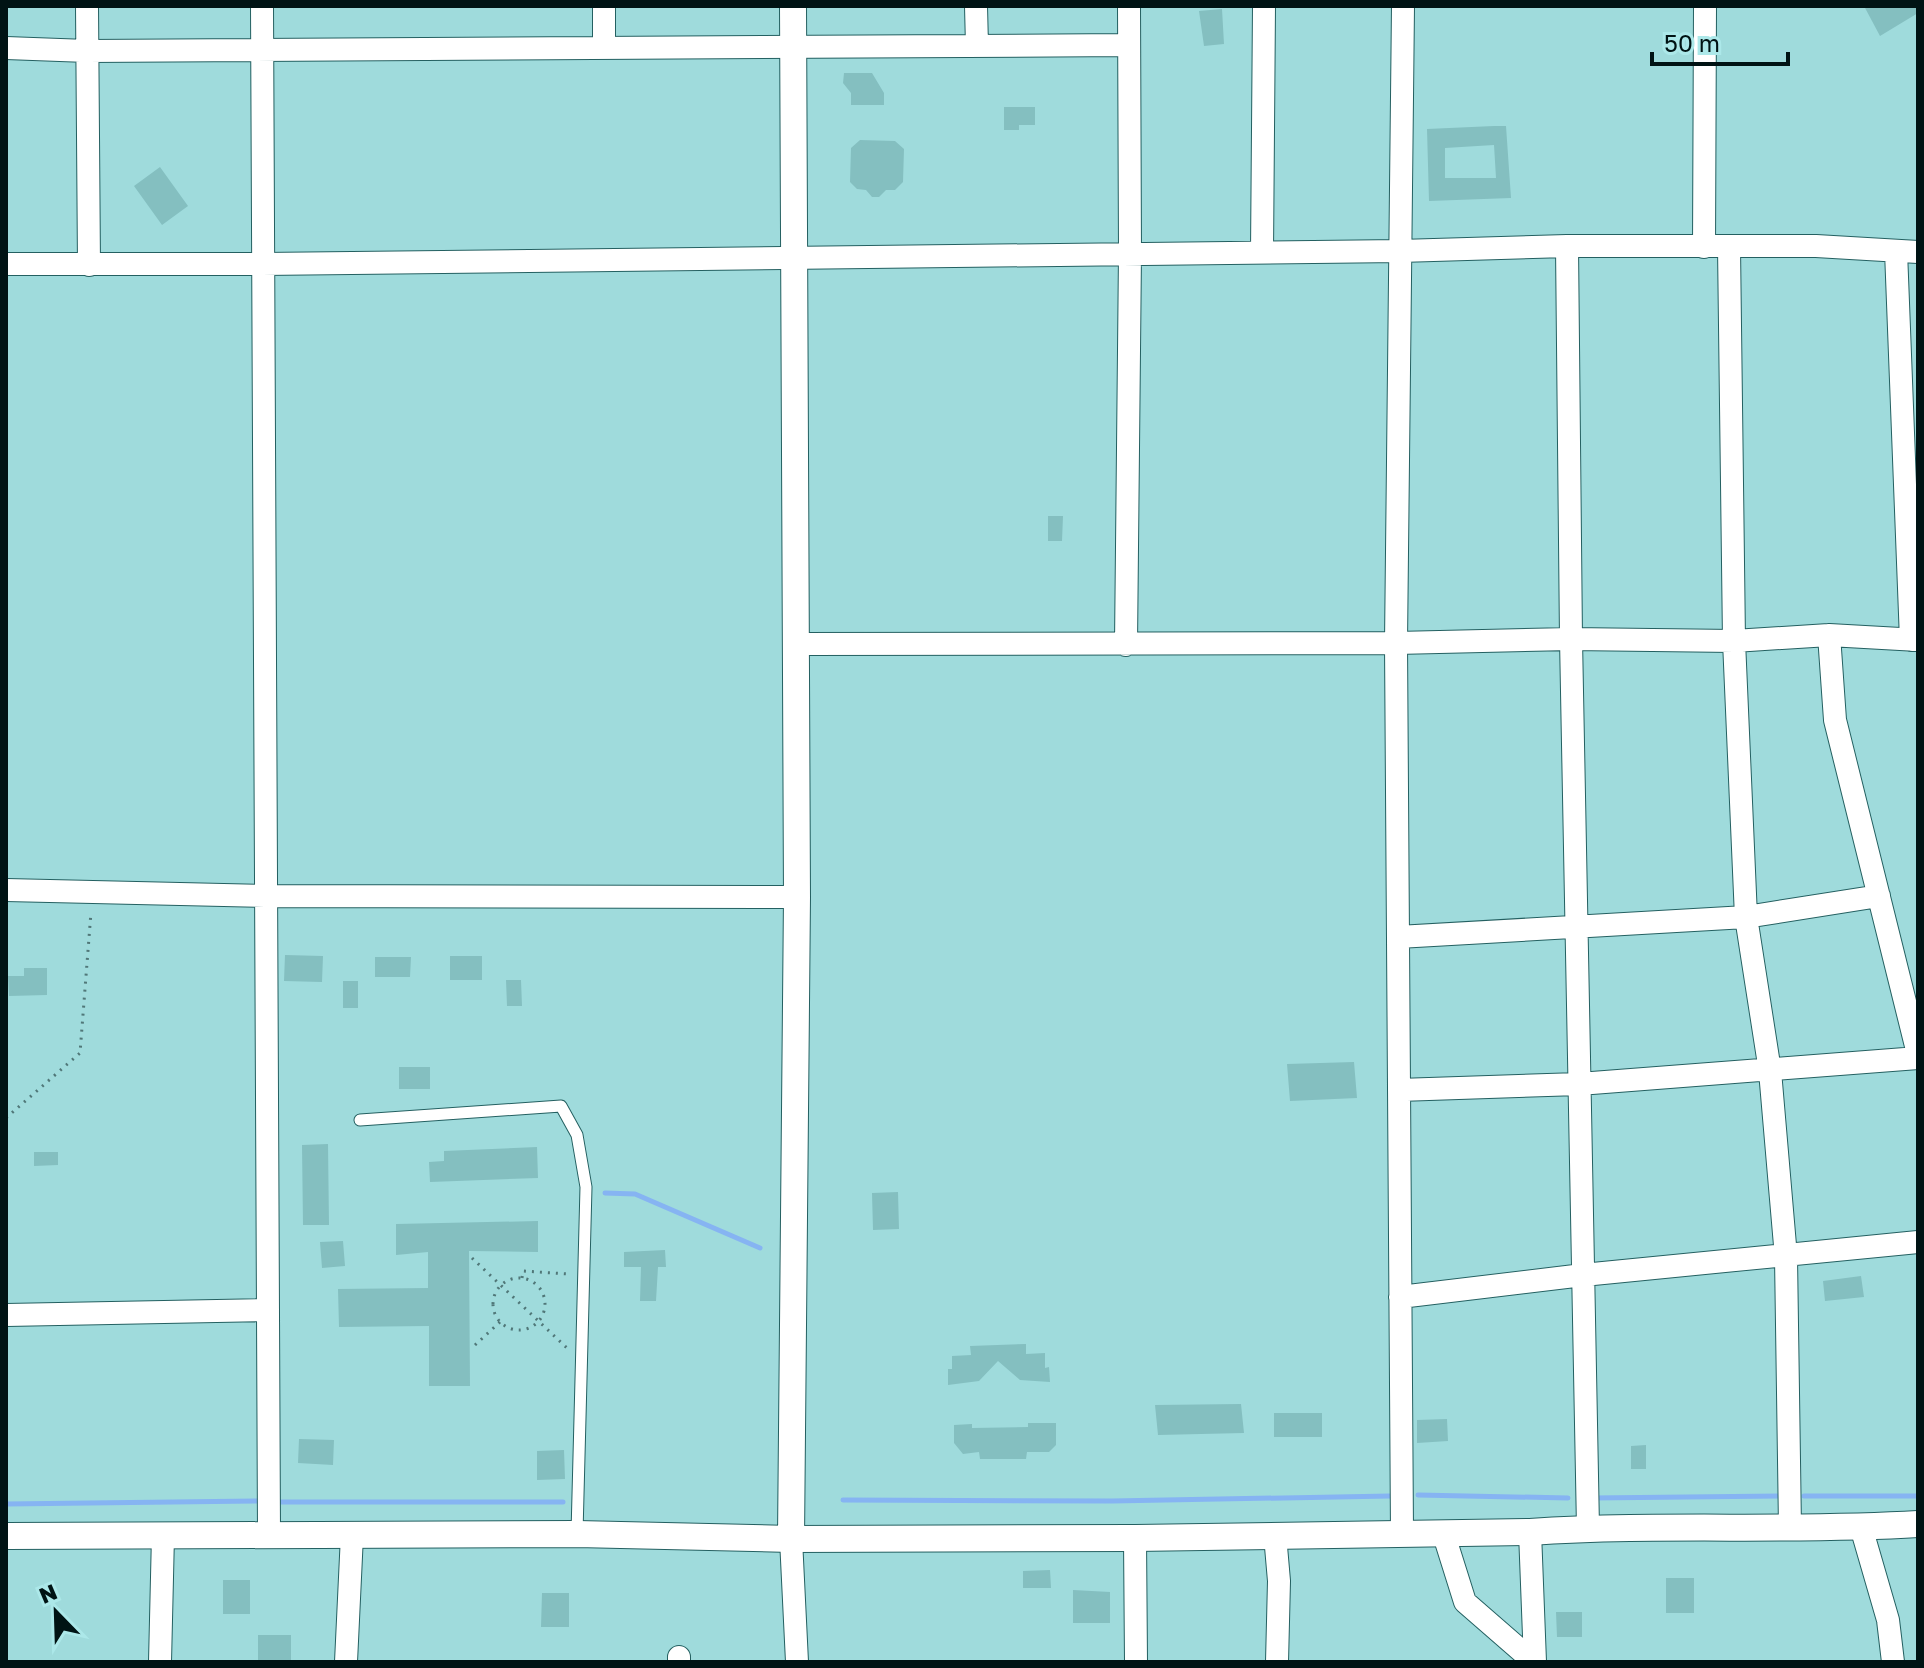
<svg xmlns="http://www.w3.org/2000/svg" width="1924" height="1668" viewBox="0 0 1924 1668" font-family="'Golos Text',sans-serif">
<style>
.lines{fill:none;stroke-linecap:round;stroke-linejoin:round}
.stream{stroke:#86b4f2;stroke-width:5}
.building{fill:#84bfc0;fill-rule:evenodd}
.service-casing{stroke:#246061;stroke-width:13}
.minor-casing{stroke:#246061;stroke-width:24}
.tertiary-casing{stroke:#246061;stroke-width:28}
.path{stroke:#507778;stroke-width:3;stroke-dasharray:2 6;stroke-linecap:butt}
.service{stroke:#fff;stroke-width:11}
.minor{stroke:#fff;stroke-width:22}
.tertiary{stroke:#fff;stroke-width:26}
</style>
<rect width="100%" height="100%" fill="#9fdbdc"/>
<g class="lines">
<path class="stream" d="M605,1193L635,1194L760,1248
M1418,1495L1568,1498
M1804,1496H1918
M1592,1498L1780,1496
M843,1500L1112,1501L1390,1496
M279,1502H563
M6,1504L258,1501"/>
</g>
<path class="building" d="M1864,6H1918V13L1880,36Z
M1222,9L1224,44L1204,46L1199,11Z
M844,73H872L884,93V105H851V93L843,83Z
M1004,107H1035V125H1019V130H1004Z
M1494,126H1506L1511,198L1429,201L1427,129ZM1494,145L1496,178H1445V148Z
M860,140L895,141L904,149L903,182L895,190H886L879,197H872L866,190L857,189L850,182L851,148Z
M160,167L188,206L162,225L134,186Z
M1048,516H1063L1062,541H1048Z
M285,955L323,956L322,982L284,981Z
M450,956H482V980H450Z
M375,957H411L410,977H375Z
M24,968H47V995L9,996L8,976H24Z
M506,980H521L522,1006H507Z
M343,981H358V1008H343Z
M1354,1062L1357,1098L1290,1101L1287,1064Z
M399,1067H430V1089H399Z
M328,1144L329,1225H303L302,1145Z
M537,1147L538,1178L430,1182L429,1162L444,1161V1151Z
M34,1152H58V1165L34,1166Z
M898,1192L899,1229L873,1230L872,1193Z
M538,1221V1252L469,1251L470,1386H429V1326L339,1327L338,1289L428,1288V1252L396,1255V1224Z
M343,1241L345,1266L322,1268L320,1242Z
M665,1250L666,1267H658L656,1301H640L641,1267H624V1252Z
M1861,1276L1864,1297L1825,1301L1823,1281Z
M1026,1344V1354L1045,1353V1368L1049,1367L1050,1382L1020,1380L998,1361L979,1381L948,1385V1369H952V1356L971,1355L970,1346Z
M1241,1404L1244,1433L1158,1435L1155,1405Z
M1274,1413H1322V1437H1274Z
M1447,1419L1448,1441L1417,1443V1420Z
M1028,1423H1056V1445L1049,1452H1027L1026,1459H980L979,1452L963,1454L954,1443V1425L972,1424V1428L1028,1427Z
M299,1439L334,1440L333,1465L298,1463Z
M1646,1445V1469H1631V1446Z
M564,1450L565,1479L537,1480V1451Z
M1050,1570L1051,1588H1023V1571Z
M1666,1578H1694V1613H1666Z
M223,1580H250V1614H223Z
M1073,1590L1110,1592V1623H1073Z
M542,1593H569V1627H541Z
M1556,1612H1582V1637H1557Z
M258,1635H291V1662H258Z"/>
<g class="lines">
<defs>
<path id="service" d="M360,1120L561,1106L577,1135L586,1187L577,1533"/>
<path id="minor" d="M87,6L89,265
M262,6L269,1533
M604,6V47
M976,6L977,46
M6,48L87,51L1129,45
M1567,246L1571,639L1588,1528
M1704,247L1705,6
M1729,247L1734,641L1746,917L1770,1071L1786,1257L1790,1528
M1896,251L1911,640
M1262,252L1264,6
M6,264H262L1400,251L1567,246H1816L1918,252
M1829,635L1835,720L1918,1054
M796,644L1396,643L1571,639L1734,641L1829,635L1918,640
M1126,645L1130,253L1129,6
M6,890L265,896L797,897
M1398,937L1746,917L1879,896
M1399,1090L1579,1084L1918,1058
M1400,1297L1583,1275L1918,1242
M6,1315L267,1310
M1861,1527L1888,1620L1893,1662
M1402,1532L1396,643L1403,6
M1443,1532L1465,1602L1534,1662
M1530,1532L1535,1662
M1275,1535L1279,1581L1277,1662
M1135,1538L1136,1662
M791,1539L797,1662
M679,1657V1662
M160,1662L163,1535
M346,1662L352,1535"/>
<path id="tertiary" d="M6,1536L577,1534L791,1539L1135,1538L1530,1532C1659,1523 1789,1532 1918,1524
M791,1539L797,897L793,6"/>
</defs>
<use href="#service" class="service-casing"/>
<use href="#minor" class="minor-casing"/>
<use href="#tertiary" class="tertiary-casing"/>
<path class="path" d="M6,1118L80,1053L91,912
M472,1258L568,1349
M493 1304a26 26 0 1 1 52 0a26 26 0 1 1-52 0Z
M522,1278L523,1271L568,1274
M475,1345L500,1322"/>
<use href="#service" class="service"/>
<use href="#minor" class="minor"/>
<use href="#tertiary" class="tertiary"/>
</g>
<rect width="1924" height="1668" fill="none" stroke="#001314" stroke-width="16"/>
<g transform="translate(56 1612) rotate(337)" stroke="#ace8e9" stroke-width="6" paint-order="stroke">
<path d="M0-6L14 30L0 20L-14 30Z" fill="#001314"/>
<text y="-12" font-size="22" font-weight="bold" text-anchor="middle" fill="#001314">N</text>
</g>
<path d="M1652 52v12h136v-12" fill="none" stroke="#001314" stroke-width="4"/>
<text x="1664" y="52" font-size="24" fill="#001314" stroke="#ace8e9" stroke-width="6" paint-order="stroke">50 m</text>
</svg>
